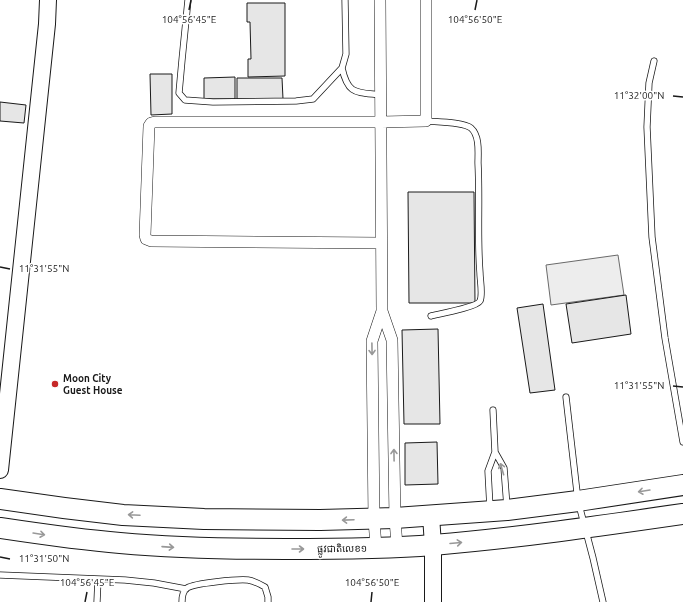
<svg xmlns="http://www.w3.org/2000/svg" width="683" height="602" viewBox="0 0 683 602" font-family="Ubuntu,'Noto Sans Khmer',sans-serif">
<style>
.built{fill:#ededed;stroke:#6a6a6a}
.building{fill:#e6e6e6;stroke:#1a1a1a}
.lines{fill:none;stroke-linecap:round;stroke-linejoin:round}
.lane-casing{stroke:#1a1a1a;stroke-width:7}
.street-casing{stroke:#1a1a1a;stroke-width:12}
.secondary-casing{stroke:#1a1a1a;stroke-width:18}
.highway-casing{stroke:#1a1a1a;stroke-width:22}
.lane{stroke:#fff;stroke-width:5.5}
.street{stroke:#fff;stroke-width:11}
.secondary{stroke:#fff;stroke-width:16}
.highway{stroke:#fff;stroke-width:20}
.oneway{stroke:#989898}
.ticks{fill:none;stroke:#1a1a1a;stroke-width:1.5}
.poi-dot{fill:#c62828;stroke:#fff;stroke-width:1.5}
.labels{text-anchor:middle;stroke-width:3;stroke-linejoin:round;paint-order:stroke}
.poi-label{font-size:10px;font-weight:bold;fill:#1a1a1a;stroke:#fff;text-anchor:start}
.street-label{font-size:10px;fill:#1a1a1a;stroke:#fff}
.ticks-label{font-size:10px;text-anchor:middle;fill:#1a1a1a;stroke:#fff;stroke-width:3;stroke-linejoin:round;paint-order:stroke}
</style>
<rect width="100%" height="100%" fill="#fff"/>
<path class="built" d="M618,255L624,295L551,305L546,265Z"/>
<path class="building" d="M247,3H285V76L248,77V59H251L250,22H247Z
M150,74H172V114L151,115Z
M235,77V99H204V78Z
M237,78H282L283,99H237Z
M0,102L26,105L24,123L0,121Z
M408,192H474L475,303H409Z
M626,295L631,334L572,343L566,304Z
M543,304L555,390L530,393L517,308Z
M438,329L440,424H404L402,330Z
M437,442L438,484L405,485V443Z"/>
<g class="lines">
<defs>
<path id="lane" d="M188,0L182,60L179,93L185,100L213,102L296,101L313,99L342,68L346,54L345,0
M654,61L649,83L647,127L652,237L665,338L683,442
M342,68C348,95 356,92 381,95
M426,121C437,122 463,122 471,128C480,136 478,153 478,163C480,200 477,237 480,273C480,280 483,295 480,301C477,307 439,314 431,316
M566,397L578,501L593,558L603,602
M495,452L504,468L507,507
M490,508L488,471L495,452L493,410
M0,575L125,580L154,583L186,589
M97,602L98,579
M182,602C182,597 183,591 187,588C195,583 238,579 248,580C254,581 260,584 265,587L268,597V602"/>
<path id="street" d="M380,0L382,311L392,340L395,518L397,547
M381,243L151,241L146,239L145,235L149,126L151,123L155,122H381L426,121V0
M376,548L374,519L372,341L382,311"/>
<path id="secondary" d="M0,470L47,24L48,0
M431,516L433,545V602"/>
<path id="highway" d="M0,499L64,508L123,515L204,519L320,520L395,518L507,510L578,501L683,485
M0,528C40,534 80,540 120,543C175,548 230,549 285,549C334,549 384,549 433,545C517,538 600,526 683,514"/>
</defs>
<use href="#lane" class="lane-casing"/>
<use href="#street" class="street-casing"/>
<use href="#secondary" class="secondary-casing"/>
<use href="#highway" class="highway-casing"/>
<use href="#lane" class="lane"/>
<use href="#street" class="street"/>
<use href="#secondary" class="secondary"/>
<use href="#highway" class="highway"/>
</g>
<defs><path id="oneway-shaft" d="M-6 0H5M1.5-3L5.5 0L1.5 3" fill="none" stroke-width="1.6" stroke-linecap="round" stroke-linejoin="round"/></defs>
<g class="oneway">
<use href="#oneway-shaft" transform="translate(372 349) rotate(89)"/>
<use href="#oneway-shaft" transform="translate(394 455) rotate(-91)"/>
<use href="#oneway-shaft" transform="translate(502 469) rotate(-106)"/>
<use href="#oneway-shaft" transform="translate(644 491) rotate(171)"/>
<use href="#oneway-shaft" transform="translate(134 515) rotate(-177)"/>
<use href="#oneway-shaft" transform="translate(348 520) rotate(178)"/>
<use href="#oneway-shaft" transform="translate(39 534) rotate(9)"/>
<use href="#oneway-shaft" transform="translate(456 543) rotate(-5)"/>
<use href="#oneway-shaft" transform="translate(168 547) rotate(4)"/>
<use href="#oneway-shaft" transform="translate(298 549)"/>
</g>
<path class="ticks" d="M189,10L191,0M475,10L477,0M673,96L683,97M0,267L10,269M673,386L683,387M0,557L10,559M85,602L87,592M371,602L372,592"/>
<circle class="poi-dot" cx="55" cy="384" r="4"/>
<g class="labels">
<g class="poi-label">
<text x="63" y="382">Moon City<tspan x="63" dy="12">Guest House</tspan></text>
</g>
<g class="street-label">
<text transform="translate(342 548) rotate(-1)" y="4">ផ្លូវជាតិលេខ១</text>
</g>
</g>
<g class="ticks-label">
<text x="475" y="23">104°56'50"E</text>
<text x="189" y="23">104°56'45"E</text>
<text x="639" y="99">11°32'00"N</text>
<text x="44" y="272">11°31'55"N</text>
<text x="639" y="389">11°31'55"N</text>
<text x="44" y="562">11°31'50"N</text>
<text x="87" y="586">104°56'45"E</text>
<text x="372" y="586">104°56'50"E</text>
</g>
</svg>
